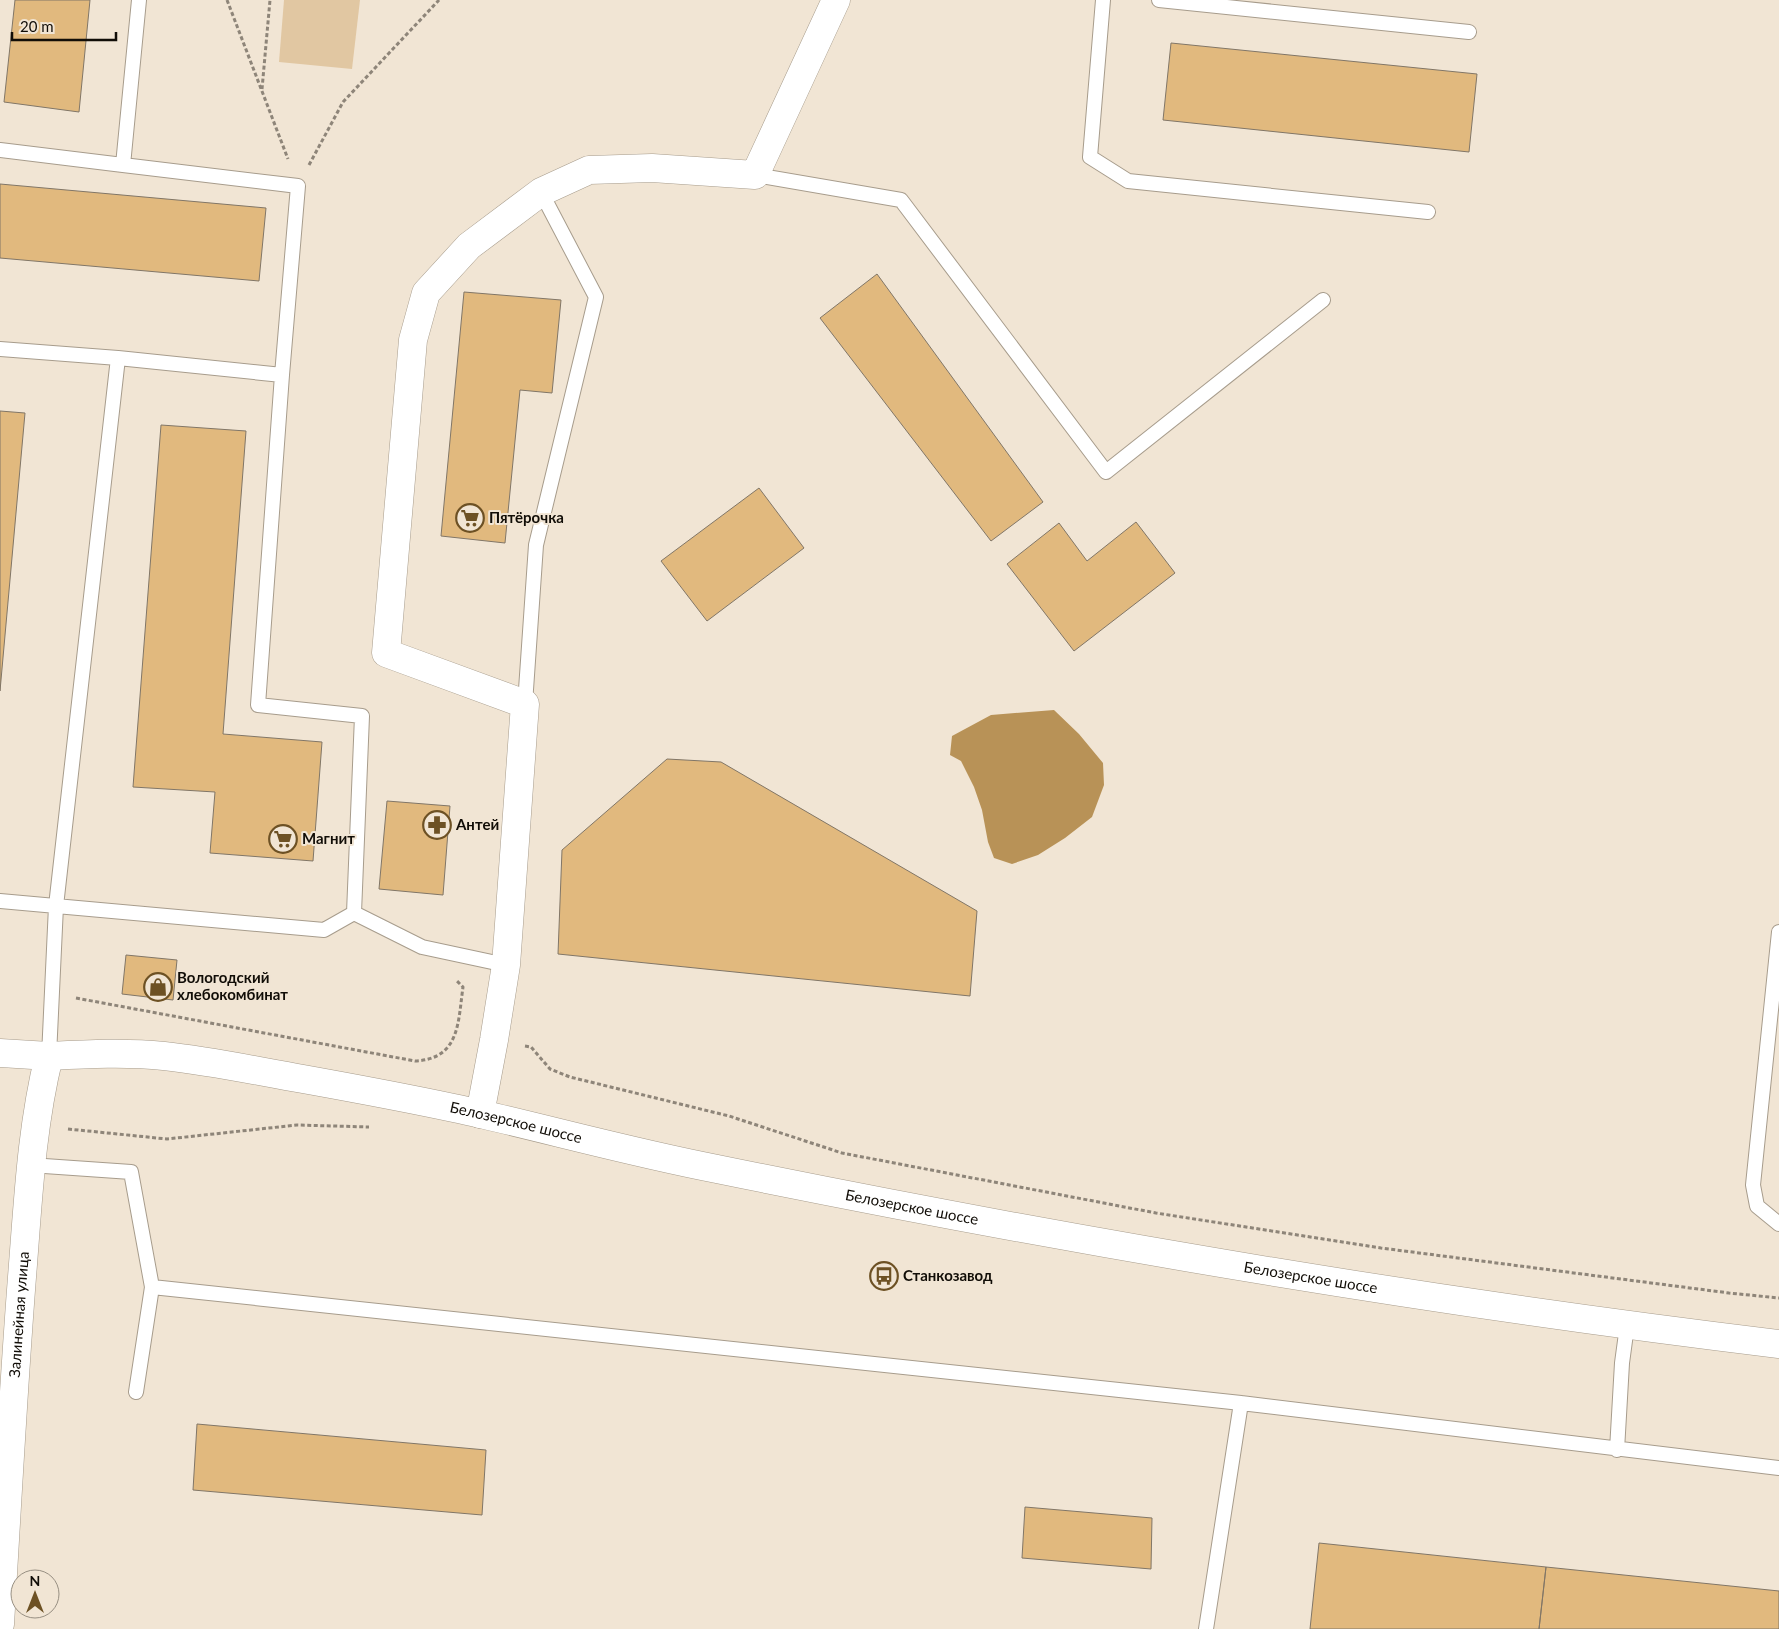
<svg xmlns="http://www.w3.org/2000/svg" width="1779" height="1629" viewBox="0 0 1779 1629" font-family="Lato,sans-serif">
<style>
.green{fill:#e1c7a2}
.water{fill:#b89257}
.building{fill:#e1b97e;stroke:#817667}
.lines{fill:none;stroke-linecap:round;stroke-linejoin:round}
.service-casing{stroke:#a79c8c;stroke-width:16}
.minor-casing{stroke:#a79c8c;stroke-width:29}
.secondary-casing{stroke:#a79c8c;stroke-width:29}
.path{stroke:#8e8579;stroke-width:3;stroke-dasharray:4 2.5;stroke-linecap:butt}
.service{stroke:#fff;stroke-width:14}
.minor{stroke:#fff;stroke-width:28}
.secondary{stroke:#fff;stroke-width:28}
.labels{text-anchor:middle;stroke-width:4;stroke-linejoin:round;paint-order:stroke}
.poi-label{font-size:15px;font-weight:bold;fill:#110d07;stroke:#f1e5d4;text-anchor:start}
.street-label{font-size:15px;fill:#110d07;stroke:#f1e5d4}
</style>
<rect width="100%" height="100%" fill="#f1e5d4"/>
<path class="green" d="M284,0H360L352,69L279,62Z"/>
<path class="water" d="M1054,710L1079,734L1103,763L1104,785L1092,817L1065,838L1038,855L1012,864L994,858L988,842L982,810L974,787L961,761L950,755L952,736L991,715Z"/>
<path class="building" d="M15,0H90L79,112L4,102Z
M1171,43L1477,74L1469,152L1163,120Z
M0,184L266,208L259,281L0,258Z
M877,274L1043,502L991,541L820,318Z
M464,292L561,300L552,393L520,390L505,543L441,536Z
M0,411L25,413L0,691Z
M161,425L246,431L223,734L322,742L313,861L210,853L215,792L133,787Z
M759,488L804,548L707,621L661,561Z
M1136,522L1175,573L1074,651L1007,564L1059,523L1087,561Z
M667,759L721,762L977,911L970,996L558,954L562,850Z
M387,801L450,806L443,895L379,889Z
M126,955L177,960L173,1000L122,994Z
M197,1424L486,1450L482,1515L193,1490Z
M1025,1507L1152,1518L1151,1569L1022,1558Z
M1319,1543L1546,1567L1539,1629H1310Z
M1546,1567L1779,1591V1629H1539Z"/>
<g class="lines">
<defs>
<path id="service" d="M139,0L123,165L298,186L282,375
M1103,0L1090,157L1128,181L1428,212
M1159,0L1469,32
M0,150L123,165
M755,175L901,200L1106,472L1323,300
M0,349L118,358L56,906L49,1056
M118,358L282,375L258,705L362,716L354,913
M525,704L536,545L596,297L541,192
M0,901L324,930L354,913L422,947L506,965
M1779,932L1753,1185L1757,1206L1779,1224
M30,1165L131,1172L152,1287
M136,1392L152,1287L1241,1403L1779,1468
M1617,1450L1622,1363L1627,1326
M1206,1629L1241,1403"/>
<path id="minor" d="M0,1053L49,1056
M480,1114L494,1040L506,965L525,704L386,653L413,340L426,293L469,246L541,192L589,170L652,168L755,175L836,0"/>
<g id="secondary">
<path id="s1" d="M0,1624C7,1509 13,1393 22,1277C28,1203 31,1129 49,1056C88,1054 126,1052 164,1056C211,1061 257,1071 303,1079C364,1090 425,1101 485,1115C562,1133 639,1154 717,1169C1069,1241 1422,1301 1779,1344"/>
</g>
</defs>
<use href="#service" class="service-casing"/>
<use href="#minor" class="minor-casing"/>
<use href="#secondary" class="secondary-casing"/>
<path class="path" d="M227,0L288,159
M262,89L270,0
M309,165L343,102L439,0
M76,998L415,1061C460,1059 458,1022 463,987L457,981
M525,1046L531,1047L550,1069L570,1077L729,1116L842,1153L1156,1213L1381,1248L1729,1293L1779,1298
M68,1129L167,1139L297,1125L369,1127"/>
<use href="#service" class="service"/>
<use href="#minor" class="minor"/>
<use href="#secondary" class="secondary"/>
</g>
<defs>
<symbol id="supermarket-ring" viewBox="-11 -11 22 22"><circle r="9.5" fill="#f1e5d4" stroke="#6d5124" stroke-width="1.5"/><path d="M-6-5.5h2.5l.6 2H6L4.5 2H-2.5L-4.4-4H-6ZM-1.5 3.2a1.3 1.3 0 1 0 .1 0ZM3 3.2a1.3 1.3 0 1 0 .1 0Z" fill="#6d5124"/></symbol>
<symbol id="pharmacy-ring" viewBox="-11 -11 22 22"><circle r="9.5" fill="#f1e5d4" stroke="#6d5124" stroke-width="1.5"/><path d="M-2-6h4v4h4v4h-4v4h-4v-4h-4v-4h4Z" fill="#6d5124"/></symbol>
<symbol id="shop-ring" viewBox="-11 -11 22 22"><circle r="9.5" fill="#f1e5d4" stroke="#6d5124" stroke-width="1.5"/><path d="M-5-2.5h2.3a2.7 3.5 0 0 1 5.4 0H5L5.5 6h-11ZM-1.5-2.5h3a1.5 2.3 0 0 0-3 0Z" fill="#6d5124"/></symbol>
<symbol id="bus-ring" viewBox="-11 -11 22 22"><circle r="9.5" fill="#f1e5d4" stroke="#6d5124" stroke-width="1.5"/><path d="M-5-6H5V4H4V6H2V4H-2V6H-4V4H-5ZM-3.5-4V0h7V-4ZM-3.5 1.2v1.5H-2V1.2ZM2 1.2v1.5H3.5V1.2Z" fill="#6d5124"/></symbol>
</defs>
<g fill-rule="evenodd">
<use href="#supermarket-ring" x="454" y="502" width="32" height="32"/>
<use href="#pharmacy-ring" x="421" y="809" width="32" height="32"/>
<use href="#supermarket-ring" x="267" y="823" width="32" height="32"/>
<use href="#shop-ring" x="142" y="971" width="32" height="32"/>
<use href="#bus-ring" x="868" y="1260" width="32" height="32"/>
</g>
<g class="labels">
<g class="poi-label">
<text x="489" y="523">Пятёрочка</text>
<text x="456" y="830">Антей</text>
<text x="302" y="844">Магнит</text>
<text x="177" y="983">Вологодский<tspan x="177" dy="17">хлебокомбинат</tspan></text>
<text x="903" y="1281">Станкозавод</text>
</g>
<g class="street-label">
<text dy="5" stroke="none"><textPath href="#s1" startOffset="1044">Белозерское шоссе</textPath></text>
<text dy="5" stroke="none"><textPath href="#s1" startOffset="1449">Белозерское шоссе</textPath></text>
<text dy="5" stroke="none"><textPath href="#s1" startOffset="1854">Белозерское шоссе</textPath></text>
<text dy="5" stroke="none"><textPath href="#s1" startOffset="310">Залинейная улица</textPath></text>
</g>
</g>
<g transform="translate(35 1594)"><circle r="24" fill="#f1e5d4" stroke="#978f82"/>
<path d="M0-4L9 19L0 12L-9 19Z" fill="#6d5124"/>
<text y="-8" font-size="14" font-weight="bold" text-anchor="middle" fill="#110d07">N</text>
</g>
<path d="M12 32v8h104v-8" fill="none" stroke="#110d07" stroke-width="2.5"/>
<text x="20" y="32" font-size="15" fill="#110d07" stroke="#f1e5d4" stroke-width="4" paint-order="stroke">20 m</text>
</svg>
